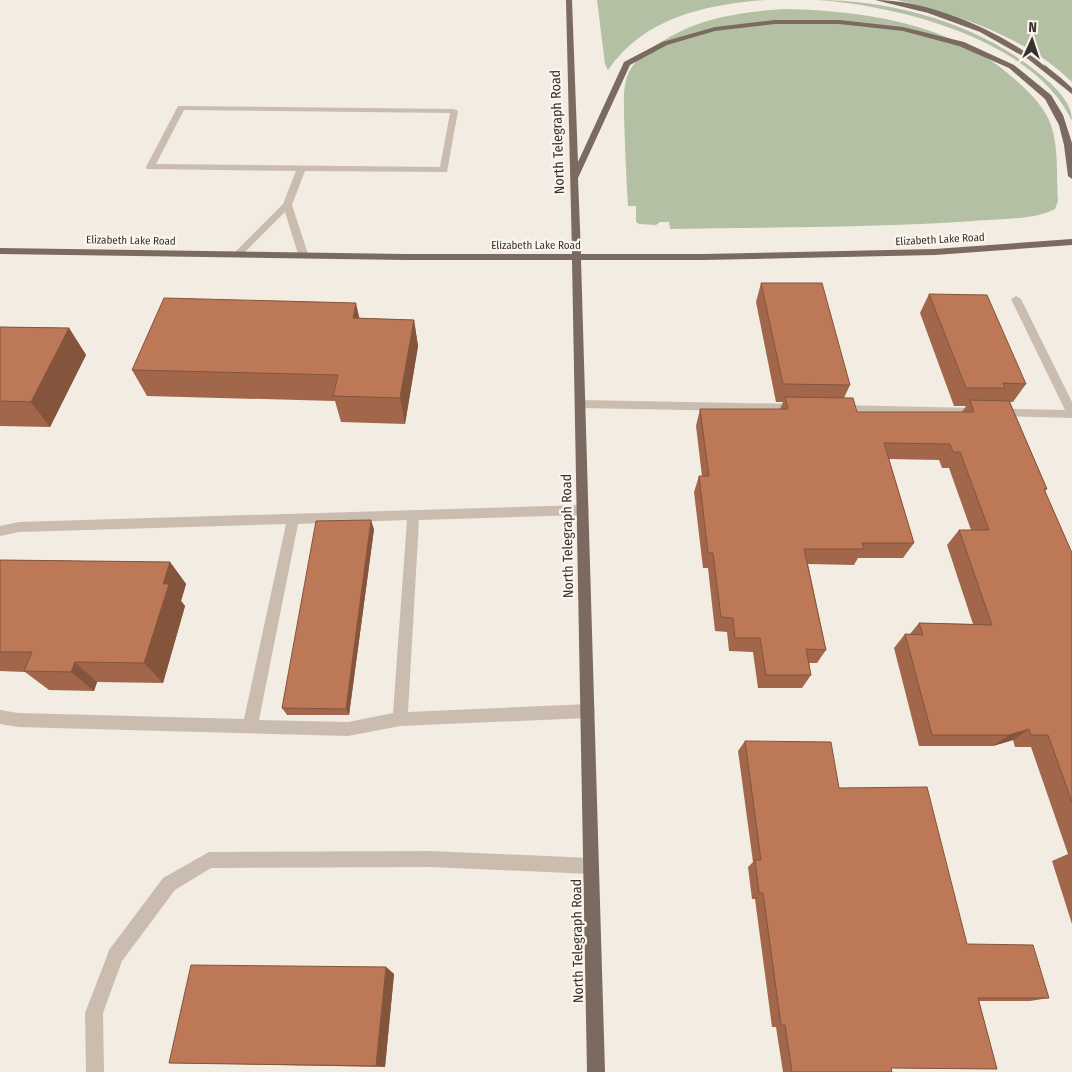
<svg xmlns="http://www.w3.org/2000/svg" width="1072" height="1072" viewBox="0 0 1072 1072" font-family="'Fira Sans Condensed',sans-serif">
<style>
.green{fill:#b4c0a3}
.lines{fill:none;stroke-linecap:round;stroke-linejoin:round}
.minor{fill:#cabdaf;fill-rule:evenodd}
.major{fill:#7a6a5f;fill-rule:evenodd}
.wall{fill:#a2674b}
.shaded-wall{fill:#84543d}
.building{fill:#bc7857;stroke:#84543d}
.labels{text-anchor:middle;stroke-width:4.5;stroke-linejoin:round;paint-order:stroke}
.far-street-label{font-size:11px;fill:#39312c;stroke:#faf6ef}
.street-label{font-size:14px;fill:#39312c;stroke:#faf6ef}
</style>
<rect width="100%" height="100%" fill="#f2ece3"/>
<path class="green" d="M597,0H765C705,5 645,17 608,70L605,64Z
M816,0C895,0 980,24 1041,75C1055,87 1072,102 1072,121C1035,40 898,5 816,0Z
M897,0H1072V82C1026,37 959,15 897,0Z
M785,9C867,11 957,24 1019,83C1032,95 1045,108 1051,125C1059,148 1056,177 1058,201L1055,209C1035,220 996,219 973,221C872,228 771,227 670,229L669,222H660L656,225L639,224L636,222V206H628C626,176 625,145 624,115C624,102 623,88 627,77C632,62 645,52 658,44C697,18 739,12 785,9Z"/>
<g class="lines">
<path class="minor" d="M178,106L454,109L458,111L447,172L305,171L292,205L308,254L306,256L303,257L298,254L285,212L241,256L238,257L233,254L283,204L296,171L147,169L146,167ZM184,110L450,113L440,167L156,164Z
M1016,296L1021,299L1072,402V418L836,412L834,409L840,405L1065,410L1011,299Z
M581,400L797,404L803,408L797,412L581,408L575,404Z
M583,505L587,506L589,510L587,514L583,515L419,520L408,712L588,704L593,706L595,711L593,716L588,718L400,726L348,736L18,727L0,724V710L18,713L244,719L286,524L19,532L0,536V526L19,522ZM407,520L393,713L348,722L259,720L298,524Z
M431,851L591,858L597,860L599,866L597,872L591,874L431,867L211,868L175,890L122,961L103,1013L104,1072H86L85,1013L107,956L109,950L163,878L209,852Z"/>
<path class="major" d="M566,0H572L578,162L624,62L662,42L715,27L775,20H839L903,27L964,42L1014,65L1051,95L1063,115L1072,143V179L1068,176L1064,145L1059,125L1045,99L1009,68L959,46L903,31L839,24H775L715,31L667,45L630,65L578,178L581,254H703L935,249L1072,239V245L935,255L703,260H581L605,1072H587L572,260H405L0,254V248L405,254H572Z
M875,0C941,0 1025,43 1072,88V94L1028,59L980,32L928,13Z"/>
</g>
<path class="wall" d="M761,283L850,385L844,398L857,412H962L966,406H954L920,313L929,294L1026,384L1013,402H1010L1047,489L1045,491L1072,553V924L1052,861L1068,854L1031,747H1015L1013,740L993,746H919L894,648L905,634H910L919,623L973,624L947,545L959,530H971L949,468H942L939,460L889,459L914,543L903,558H858L854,565L808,564L826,650L817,663H809L811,675L802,688H758L753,652L729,651L727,632L715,631L708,568H703L694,492L699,476H702L696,426L700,409H780L783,402H776L756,302Z
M359,318L414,320L418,346L405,424L341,422L335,401L147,396L132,370Z
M0,327L69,328L86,355L50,427L0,426Z
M374,529L349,715H287L282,708Z
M0,560L170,562L186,584L181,601L185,606L163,683L97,682L94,691L49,690L25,672L0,671Z
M745,741L839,788L967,944L1049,998L1030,1001H979L997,1069L891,1068L892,1072H783L776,1027H772L755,899H752L748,867L753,862L738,751Z
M386,967L394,974L385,1067L169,1063Z"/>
<path class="shaded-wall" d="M356,303L362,330L353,318Z
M414,320L418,346L405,424L400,398Z
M69,328L86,355L50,427L31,402Z
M371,520L374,529L349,715L346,709Z
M170,562L186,584L181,601L185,606L163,683L144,663L163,584Z
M75,662L97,682L94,691L71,672Z
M1029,729L1013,740L993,746L1009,735Z
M386,967L394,974L385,1067L376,1066Z"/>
<path class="building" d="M761,283H822L850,385L783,384Z
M929,294L987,295L1026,384L1003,383L1005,388H966Z
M164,298L356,303L353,318L414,320L400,398L333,396L338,375L132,370Z
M0,327L69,328L31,402L0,401Z
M785,397L853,398L857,412H974L970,400L1009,401L1047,489H1044L1072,553V802L1048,735H1031L1029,729L1009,735H932L905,634L923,635L919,623L992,625L959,530H989L960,452H953L950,444L884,443L914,543H862L864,549H804L826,650L806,649L811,675H766L760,638H735L733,618L721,617L713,553H708L699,476H709L700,409H788Z
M371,520L346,709L282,708L316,521Z
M0,560L170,562L163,584H169L144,663L75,662L71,672L24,671L32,652H0Z
M745,741L831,742L839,788L927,787L967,944L1033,945L1049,998H978L997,1069L891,1068L892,1072H792L785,1025H781L763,893H759L755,860H761Z
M191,965L386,967L376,1066L169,1063Z"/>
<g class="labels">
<g class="far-street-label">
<text transform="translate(940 239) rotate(-3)" y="4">Elizabeth Lake Road</text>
<text transform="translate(131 240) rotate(1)" y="4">Elizabeth Lake Road</text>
<text x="536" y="249">Elizabeth Lake Road</text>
</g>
<g class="street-label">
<text transform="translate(557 132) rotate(-92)" y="5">North Telegraph Road</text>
<text transform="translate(567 536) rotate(-91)" y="5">North Telegraph Road</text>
<text transform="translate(577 941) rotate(-91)" y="5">North Telegraph Road</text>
</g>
</g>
<g transform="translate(1032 40) rotate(3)" stroke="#faf6ef" stroke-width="4" paint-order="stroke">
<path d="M0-4L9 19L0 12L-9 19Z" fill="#39312c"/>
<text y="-8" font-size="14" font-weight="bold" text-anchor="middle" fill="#39312c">N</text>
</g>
</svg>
